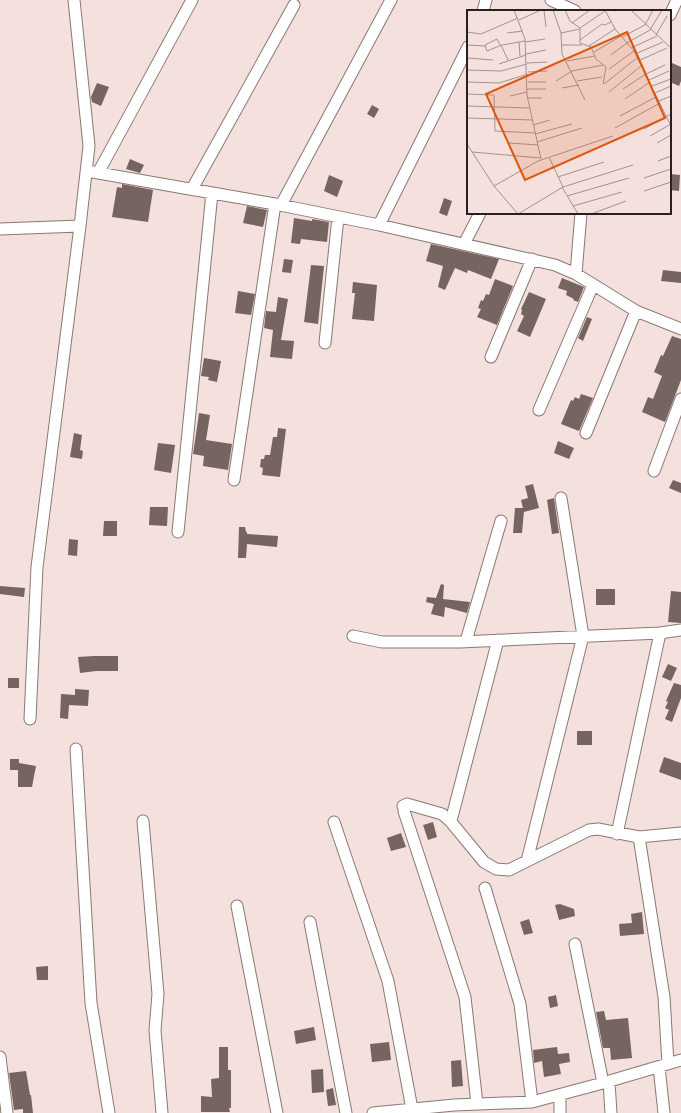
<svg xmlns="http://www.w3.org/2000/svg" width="681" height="1113" viewBox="0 0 681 1113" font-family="'Space Grotesk',sans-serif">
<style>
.building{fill:#766461}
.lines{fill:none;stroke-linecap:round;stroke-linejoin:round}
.minor-casing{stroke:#8a7874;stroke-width:13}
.minor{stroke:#fff;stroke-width:11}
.inset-road{fill:none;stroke:#a29390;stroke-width:1}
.view{fill:#de560d;fill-opacity:0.15;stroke:#de560d;stroke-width:2}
.inset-edge{fill:none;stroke:#27201f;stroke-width:2}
</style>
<rect width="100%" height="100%" fill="#f4e0dc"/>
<path class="building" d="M672,63L681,67V81L679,86L670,82V68Z
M97,83L109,87L101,106L92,102L91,97Z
M372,105L379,109L374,118L367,114Z
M130,159L144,165L140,173L126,169Z
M670,174L680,175L679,191L670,190Z
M329,175L343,181L337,197L324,191Z
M122,184L153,190L148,222L112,217L117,187L122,188Z
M444,198L452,201L447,216L439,213Z
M247,206L267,210L263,227L243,223Z
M294,218L312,221V219L329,222L327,242L301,239L300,244L291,243Z
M431,244L499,259L491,279L468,270L467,273L455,268L445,290L438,287L443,266L426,261Z
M284,259L293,260L291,273L282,272Z
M311,265L324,266L318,324L304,322Z
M663,270L681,272V283L661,281Z
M562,278L584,287L578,302L573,300L574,299L566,295L567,291L558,288Z
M495,279L513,286L497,325L477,317L481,309L478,308L481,300L483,301L486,294L489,295Z
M353,282L377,285L374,321L352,319L355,293H352Z
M238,291L255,294L251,315L235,313Z
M529,292L546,299L530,337L517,331L524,316L521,314L522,310L521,309Z
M278,297L288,299L281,340L294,341L292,359L270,357L273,330L264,328L266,311L276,312Z
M587,317L592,319L583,341L578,338Z
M672,336L681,339V380L665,422L642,412L648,397L653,399L662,376L654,372L661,355L663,356Z
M204,358L221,361L217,382L208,380L209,377L201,376Z
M581,394L593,398L579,431L561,424L571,400L573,401L575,397L579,399Z
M199,413L210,415L206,440L232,444L228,470L203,466L204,456L193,454Z
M278,428L286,429L280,477L262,475L263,468L260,467L261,459H264L265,455H270L273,437H277Z
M74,433L82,435L80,450L83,451L82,459L70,457Z
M558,441L574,448L569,459L554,453Z
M158,443L175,445L171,473L154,470Z
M673,480L681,483V493L669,488Z
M533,484L539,508L524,512V511L522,533H513L515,508H523L521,500L528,498L525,486Z
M554,498L559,533L552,534L547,500Z
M150,507H168L167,526L149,525Z
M104,521H117V536H103Z
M239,527H245L246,532H247V534L278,536L277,547L247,544L246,558H238Z
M69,539L78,540L77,556L68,555Z
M441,584L444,585L443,599L470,602L467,613L445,607L444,617L431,614L434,604L426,602L427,597L436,598Z
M0,586L25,588L24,597L0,594Z
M596,589H615V605H596Z
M671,591L681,592V623L668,622Z
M94,656H118V671H96L80,673L78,657Z
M668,664L677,668L671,681L662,677Z
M8,678H19V688H8Z
M674,683L681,685V698L672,722L665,719L669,710L665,708L668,702L666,701Z
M75,689L89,690L88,706L69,705L68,719L60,718L61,694L75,695Z
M577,731H592V745H577Z
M664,757L681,763V780L659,772Z
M10,759H19V763L36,766L32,787H18V770H10Z
M433,822L437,837L428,840L423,825Z
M401,833L406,847L391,851L387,838Z
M560,904L574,909L575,916L559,920L555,905Z
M642,912L644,934L620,936L619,924L632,923L631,914Z
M529,919L533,933L524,935L520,922Z
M48,966V980H37L36,967Z
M556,995L558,1006L550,1008L548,997Z
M604,1011L606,1020L628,1018L632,1058L611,1060L610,1048H603L596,1012Z
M314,1027L316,1040L296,1044L294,1031Z
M389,1042L391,1060L372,1062L370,1044Z
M219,1047H228V1070H231V1108H229L230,1112H201V1096L212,1097L211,1079L219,1078Z
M557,1047L558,1054L569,1053L570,1062L559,1064L561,1074L544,1077L542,1061L534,1063L533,1050Z
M461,1060L463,1086L452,1087L451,1061Z
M323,1069L324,1092L312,1093L311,1070Z
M26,1071L30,1095H31L33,1113H23V1109L14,1110L9,1073Z
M333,1088L336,1105L328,1106L326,1090Z"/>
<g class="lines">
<defs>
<path id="minor" d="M551,0L575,11
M483,11L486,0
M670,15L677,0
M87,171L275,204L379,225L555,265L576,274L636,311L681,329
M98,173L192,0
M192,189L294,5
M281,205L391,0
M379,225L468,47
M0,229L80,226
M464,244L480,213
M576,274L581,213
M325,343L338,217
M491,357L532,259
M539,410L593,285
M586,433L636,311
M654,471L681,399
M234,480L275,204
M178,532L212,193
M353,636L382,642H460L660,633L681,630
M466,641L501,521
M30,719L37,567L80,226L89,146L74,0
M76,749L91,1003L109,1113
M403,806L407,804L442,814L451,822L484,862L496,869L509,870L589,830L598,829L639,837L681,833
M404,811L465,997L477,1104
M452,817L498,640
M143,821L158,994L155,1030L162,1113
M334,822L388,981L412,1109
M617,834L660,633
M639,837L664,997L668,1064
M527,861L583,636L561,498
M485,888L520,1004L532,1102
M237,906L277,1113
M310,922L346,1113
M575,944L603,1083
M0,1057L7,1113
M659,1067L664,1113
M609,1082L611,1113
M560,1095V1113
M373,1113L454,1105L532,1102L603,1083L681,1060"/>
</defs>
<use href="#minor" class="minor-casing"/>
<use href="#minor" class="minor"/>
</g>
<g transform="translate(467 10)">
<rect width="204" height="204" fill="#f4e0dc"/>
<path class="inset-road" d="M47,0L58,29L60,85L74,149M77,0L79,17M86,0L94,23L95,44L118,90M98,0L103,11L113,18V33L124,37L129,49L139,57L136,74M138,0L148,19L167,41L204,116M164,0L204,38M52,10L74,0M105,13L123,0M113,18L138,1M0,22L14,24L51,8M40,23L56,21M94,23L113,19M189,25L200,6M155,27L178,15L186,0M113,30L135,14L138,15L144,12M52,32L53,46M58,32L78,29M160,33L183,20L195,0M0,35L18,36M33,35L30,29L18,35L20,41L35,35L58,31M34,35L41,50M95,35H115M122,36L148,19M164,38L190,26M127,42L154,26M59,44L79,40M168,44L196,32M144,45L160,33M0,48L26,50M100,51L128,46M171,51L200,38M60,53L80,52M32,54L59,45M142,59L167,41M0,60L34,61L60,54M61,62L80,61M182,70L202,61M89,71L105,61L136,55M110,71L135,67M0,72L32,73L61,64M61,72H79M137,74L170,48M185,76L204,69M95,78L112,75M60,79H79M156,79L179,64L198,55M142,82L174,56M188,83L204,76M0,84L27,85L28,121L68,123M43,86L60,82M60,88H75M158,89L183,72M192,91L204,86M0,96L62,98M153,106L189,87M0,108L65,110M66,115L83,110M148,118L193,93M177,119L204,104M68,124L105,114M183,126L204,114M70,132L115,118M42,133L71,135M190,133L204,125M0,134L27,176L51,204M5,142L74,148M82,147L96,177M191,151L204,146M91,167L137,152M177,168L204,159M27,176L71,151L146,126M95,177L111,204M177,181L204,172M100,186L162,168M106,196L155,182M51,204L96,177L166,155M124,204L159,191"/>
<path class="view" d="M160,22L198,108L58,170L19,84Z"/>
<rect width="204" height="204" class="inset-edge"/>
</g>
</svg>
